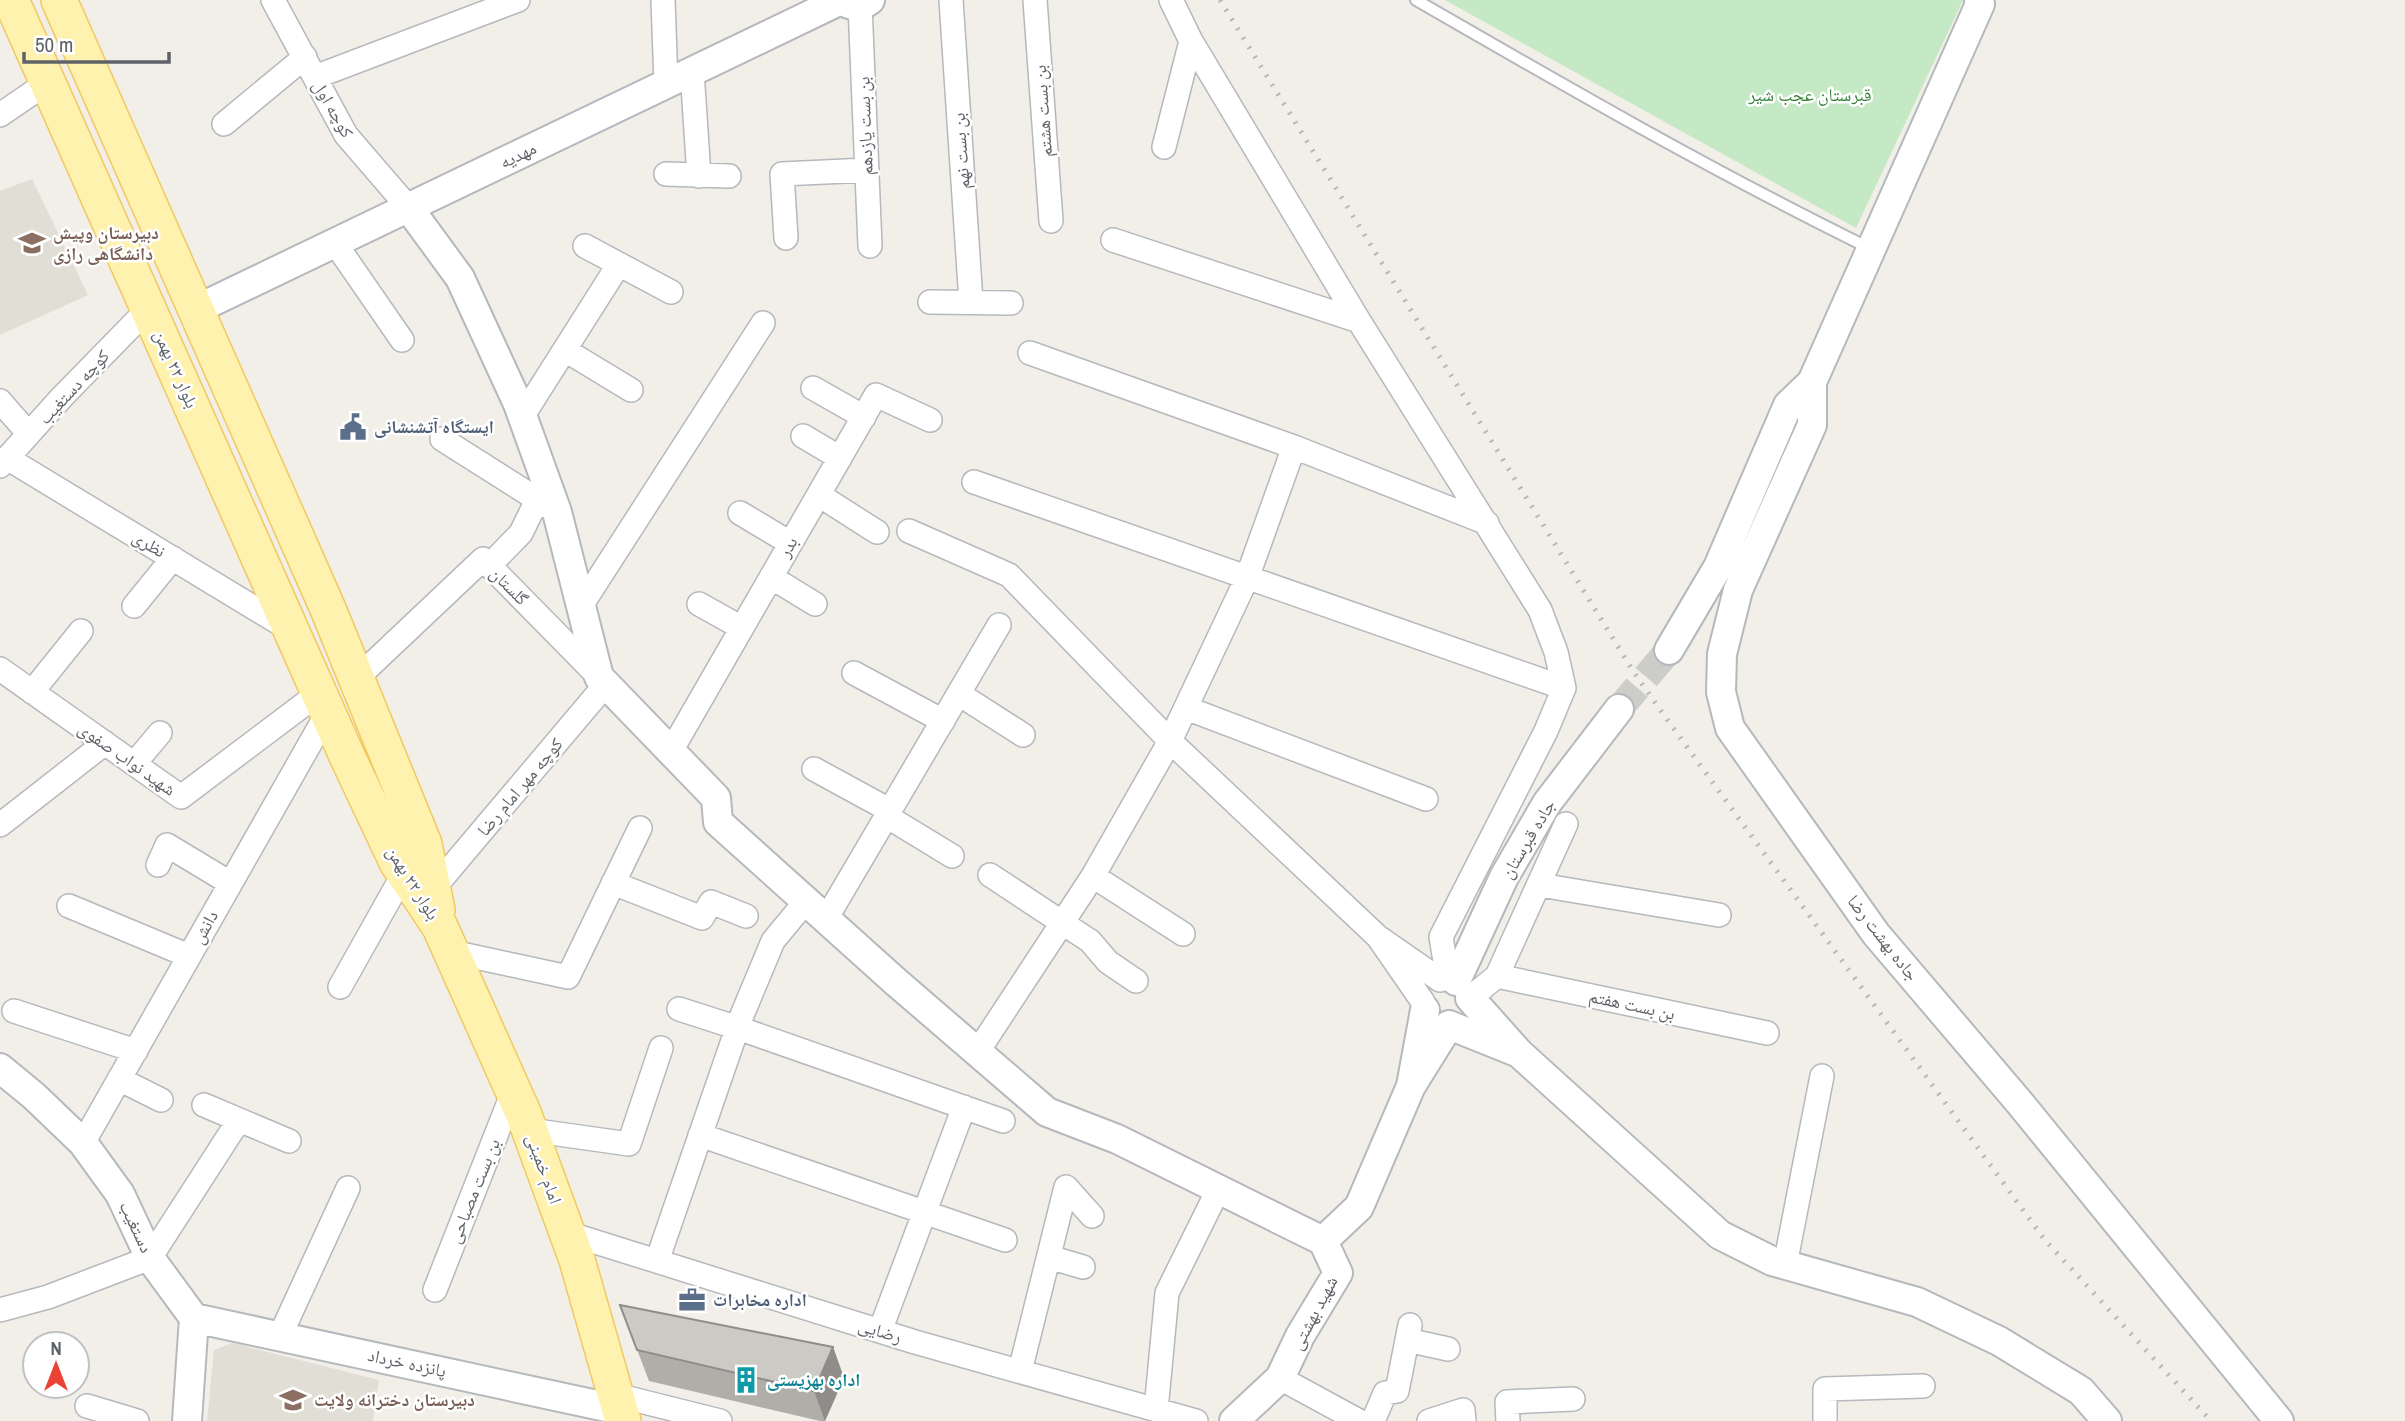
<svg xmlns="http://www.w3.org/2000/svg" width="2405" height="1421" viewBox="0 0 2405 1421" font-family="'Archivo Narrow','Noto Naskh Arabic',sans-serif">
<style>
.education{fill:#e1ded6}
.green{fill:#c5e8c5}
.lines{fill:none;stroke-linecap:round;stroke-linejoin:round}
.tertiary-tunnel{stroke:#ccccc8;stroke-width:28;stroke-dasharray:28 14;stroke-linecap:butt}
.service-casing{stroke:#b5b8bc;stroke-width:14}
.minor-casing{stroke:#b5b8bc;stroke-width:26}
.tertiary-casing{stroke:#b5b8bc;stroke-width:32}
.primary-casing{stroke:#f2c960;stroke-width:38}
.service{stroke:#fff;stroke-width:10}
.minor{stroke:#fff;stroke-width:23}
.tertiary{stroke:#fff;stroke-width:28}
.primary{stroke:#fff2af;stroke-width:35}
.rail{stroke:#b6b7b8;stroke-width:5;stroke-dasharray:2 9;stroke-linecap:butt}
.wall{fill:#afaea9}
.shaded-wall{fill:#8f8d8a}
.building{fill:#cccac5;stroke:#8f8d8a;stroke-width:2}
.labels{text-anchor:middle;stroke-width:5;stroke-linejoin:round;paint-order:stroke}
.park-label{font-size:18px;fill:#348238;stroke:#fff}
.street-label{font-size:18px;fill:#5f6368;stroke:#fff}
.education-label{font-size:18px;font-weight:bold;fill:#785e54;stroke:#fff;text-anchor:start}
.service-label{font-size:18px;font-weight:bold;fill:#4e5e75;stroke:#fff;text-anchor:start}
.culture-label{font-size:18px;font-weight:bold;fill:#0d838f;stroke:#fff;text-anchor:start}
</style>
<rect width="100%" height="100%" fill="#f1efe8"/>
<path class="education" d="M32,179L88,295L0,335V191Z
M232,1343L379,1380L373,1421H207L214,1350Z"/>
<path class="green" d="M1445,0H1963L1856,228Z"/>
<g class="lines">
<path class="tertiary-tunnel" d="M1619,709L1669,650"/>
<defs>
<path id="service" d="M1416,0C1565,86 1714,172 1869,248"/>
<path id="minor" d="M273,0L346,135L408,207
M663,0L666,84
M951,0L971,302
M1035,0L1051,221
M1171,0L1191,41L1359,321L1540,610L1556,652L1564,688L1546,731L1441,937L1448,979
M860,5L870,246
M692,71L699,176
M315,77L518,0
M0,115L48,82
M224,124L305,57
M1164,147L1191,41
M666,174L729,176
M786,238L782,174L867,170
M1113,240L1359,321
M335,243L402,340
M585,246L671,292
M930,302L1011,303
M565,350L631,390
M1030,353L1294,447L1487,523
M813,388L864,417
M0,401L29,434
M522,417L619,264
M803,436L840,458
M442,439L557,512
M7,458L289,629
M0,466L62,397L149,308
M974,482L1564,688
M819,495L877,532
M740,513L790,543
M909,531L1009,575L1170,741L1378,937
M489,566L521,533L537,500
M771,577L815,604
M699,604L742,628
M134,606L173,558
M581,606L763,323
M0,669L181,797L319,693
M854,673L943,721
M356,679L483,559L599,677
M32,692L81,631
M959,694L1023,735
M1186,708L1426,799
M671,751L876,395L930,420
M134,764L160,733
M814,769L891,811
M888,817L952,856
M0,825L105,743
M158,865L167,845L230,883
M990,875L1090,941L1108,962L1136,981
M1093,876L1183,934
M613,883L702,918L711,902L746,916
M1540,885L1719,915
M433,889L606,684
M69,906L189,956
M826,919L999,625
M452,952L568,977L640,828
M1497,976L1767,1033
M340,987L404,873
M1470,998L1497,976L1566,824
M1423,1002L1378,937L1440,980
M679,1009L738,1028L1003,1121
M14,1011L136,1051
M978,1051L1093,876L1170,741L1247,578L1294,447
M119,1079L161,1100
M204,1105L289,1141
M530,1130L629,1144L661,1048
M700,1135L1005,1240
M83,1143L328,712
M567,1233L915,1342L1196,1421
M1049,1257L1083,1267
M657,1261L740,1020L773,941L806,901
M1785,1265L1822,1076
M435,1290L513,1092
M0,1310L48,1297L150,1258L239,1120
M880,1331L964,1107
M280,1336L348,1188
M1407,1340L1448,1349
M1020,1371L1066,1187L1092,1216
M1280,1378L1359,1421
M616,1395L720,1421
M87,1406L137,1421
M1156,1410L1167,1293L1219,1188
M1373,1421L1385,1393L1397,1391L1410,1325
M1429,1421L1463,1410L1464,1421
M1508,1421L1507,1402L1573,1399
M1825,1421V1389L1923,1386"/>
<path id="tertiary" d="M842,0C851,7 861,7 870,0
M408,207L460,278L518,404L557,512L599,677L716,798L718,822L896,982L1047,1112L1117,1139L1323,1241
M195,310L841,0
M1812,382V425L1738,590L1722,654L1721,692L1730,728L1876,934L2019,1102L2279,1421
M1669,650L1718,567L1788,405L1812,382L1980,4L1979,0
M1456,981L1504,877L1547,803L1619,709
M1425,1010L1411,1086L1449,1025L1519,1053L1470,998
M1519,1053L1720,1235L1772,1261L1917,1302L1999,1341L2081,1391L2107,1421
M0,1068L34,1096L83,1143L120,1194L150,1258L194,1318L187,1421
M194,1318L620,1410
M1234,1421L1280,1378L1300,1336L1338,1273L1323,1241L1359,1207L1411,1086"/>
<path id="primary" d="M11,0L347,756L397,862L440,927L524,1115L577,1260L623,1421
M59,0L328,609L424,844L437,910"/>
</defs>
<use href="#service" class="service-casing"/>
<use href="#minor" class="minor-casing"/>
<use href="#tertiary" class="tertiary-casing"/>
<use href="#primary" class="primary-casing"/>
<use href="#service" class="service"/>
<use href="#minor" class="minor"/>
<use href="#tertiary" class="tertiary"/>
<use href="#primary" class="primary"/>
<path class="rail" d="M1220,0L1633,671L1671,725L2044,1239L2211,1421"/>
</g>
<path class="wall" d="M620,1305L833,1347L844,1378L825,1421H820L649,1381Z"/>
<path class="shaded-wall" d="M833,1347L844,1378L825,1421L814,1391Z"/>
<path class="building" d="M620,1305L833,1347L814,1391L637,1350Z"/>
<defs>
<symbol id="school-bare" viewBox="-9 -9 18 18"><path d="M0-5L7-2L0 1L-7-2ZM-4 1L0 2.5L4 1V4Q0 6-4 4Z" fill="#8d6e63" stroke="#fff" stroke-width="2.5" paint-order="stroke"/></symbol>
<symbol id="civic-bare" viewBox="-9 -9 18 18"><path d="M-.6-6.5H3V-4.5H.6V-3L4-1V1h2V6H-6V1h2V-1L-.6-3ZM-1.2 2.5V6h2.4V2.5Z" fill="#5c6f8a" stroke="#fff" stroke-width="2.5" paint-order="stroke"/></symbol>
<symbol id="office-bare" viewBox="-9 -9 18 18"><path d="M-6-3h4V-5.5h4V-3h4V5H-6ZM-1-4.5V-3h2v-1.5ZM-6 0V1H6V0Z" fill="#5c6f8a" stroke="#fff" stroke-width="2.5" paint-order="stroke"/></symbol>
<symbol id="building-bare" viewBox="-9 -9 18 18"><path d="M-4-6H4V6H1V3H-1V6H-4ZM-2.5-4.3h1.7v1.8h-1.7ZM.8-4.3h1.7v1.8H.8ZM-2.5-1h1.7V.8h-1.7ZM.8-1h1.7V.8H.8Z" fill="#0f9aa8" stroke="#fff" stroke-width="2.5" paint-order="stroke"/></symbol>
</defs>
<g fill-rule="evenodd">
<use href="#school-bare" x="13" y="224" width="38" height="38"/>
<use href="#civic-bare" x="334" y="408" width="38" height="38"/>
<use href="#office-bare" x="673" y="1281" width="38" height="38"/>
<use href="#building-bare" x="727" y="1361" width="38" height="38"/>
<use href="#school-bare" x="274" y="1381" width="38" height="38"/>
</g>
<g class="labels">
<g class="park-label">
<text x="1810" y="101">قبرستان عجب شیر</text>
</g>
<g class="street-label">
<text transform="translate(333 109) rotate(60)" y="6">کوچه اول</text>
<text transform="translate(1043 111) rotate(-94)" y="6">بن بست هشتم</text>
<text transform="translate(865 126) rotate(-92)" y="6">بن بست یازدهم</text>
<text transform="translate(961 151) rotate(-94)" y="6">بن بست نهم</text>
<text transform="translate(518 155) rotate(-26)" y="6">مهدیه</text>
<text transform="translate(176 369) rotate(66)" y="6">بلوار ۲۲ بهمن</text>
<text transform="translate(74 387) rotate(-47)" y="6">کوچه دستغیب</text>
<text transform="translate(149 544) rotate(31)" y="6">نظری</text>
<text transform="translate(788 547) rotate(-60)" y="6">بدر</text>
<text transform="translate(509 586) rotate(45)" y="6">گلستان</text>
<text transform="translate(127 759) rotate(35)" y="6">شهید نواب صفوی</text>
<text transform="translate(520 787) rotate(-50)" y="6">کوچه مهر امام رضا</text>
<text transform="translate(1528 839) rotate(-59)" y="6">جاده قبرستان</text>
<text transform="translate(413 883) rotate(58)" y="6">بلوار ۲۲ بهمن</text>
<text transform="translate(205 927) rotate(-61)" y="6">دانش</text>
<text transform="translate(1883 938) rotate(52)" y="6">جاده بهشت رضا</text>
<text transform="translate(1632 1005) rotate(12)" y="6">بن بست هفتم</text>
<text transform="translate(544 1169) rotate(70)" y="6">امام خمینی</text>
<text transform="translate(474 1191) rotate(-68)" y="6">بن بست مصباحی</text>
<text transform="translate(136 1227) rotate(65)" y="6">دستغیب</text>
<text transform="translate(1314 1313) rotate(-62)" y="6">شهید بهشتی</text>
<text transform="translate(880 1331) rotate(17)" y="6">رضایی</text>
<text transform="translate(407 1363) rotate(12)" y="6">پانزده خرداد</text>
</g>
<g class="education-label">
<text x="53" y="239">دبیرستان وپیش<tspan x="53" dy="21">دانشگاهی رازی</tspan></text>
<text x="314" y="1406">دبیرستان دخترانه ولایت</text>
</g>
<g class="service-label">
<text x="374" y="433">ایستگاه آتشنشانی</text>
<text x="713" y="1306">اداره مخابرات</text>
</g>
<g class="culture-label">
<text x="767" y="1386">اداره بهزیستی</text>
</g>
</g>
<g transform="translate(56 1365)"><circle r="33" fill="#ffffff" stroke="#bfc1c3" stroke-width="2"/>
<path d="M0-5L12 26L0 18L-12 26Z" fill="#ea4335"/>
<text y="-10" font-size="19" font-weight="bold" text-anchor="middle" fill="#5f6368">N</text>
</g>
<path d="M24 52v10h145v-10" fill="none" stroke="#5f6368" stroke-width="3.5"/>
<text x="35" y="52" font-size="21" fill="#5f6368" stroke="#ffffff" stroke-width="5" paint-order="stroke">50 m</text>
</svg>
